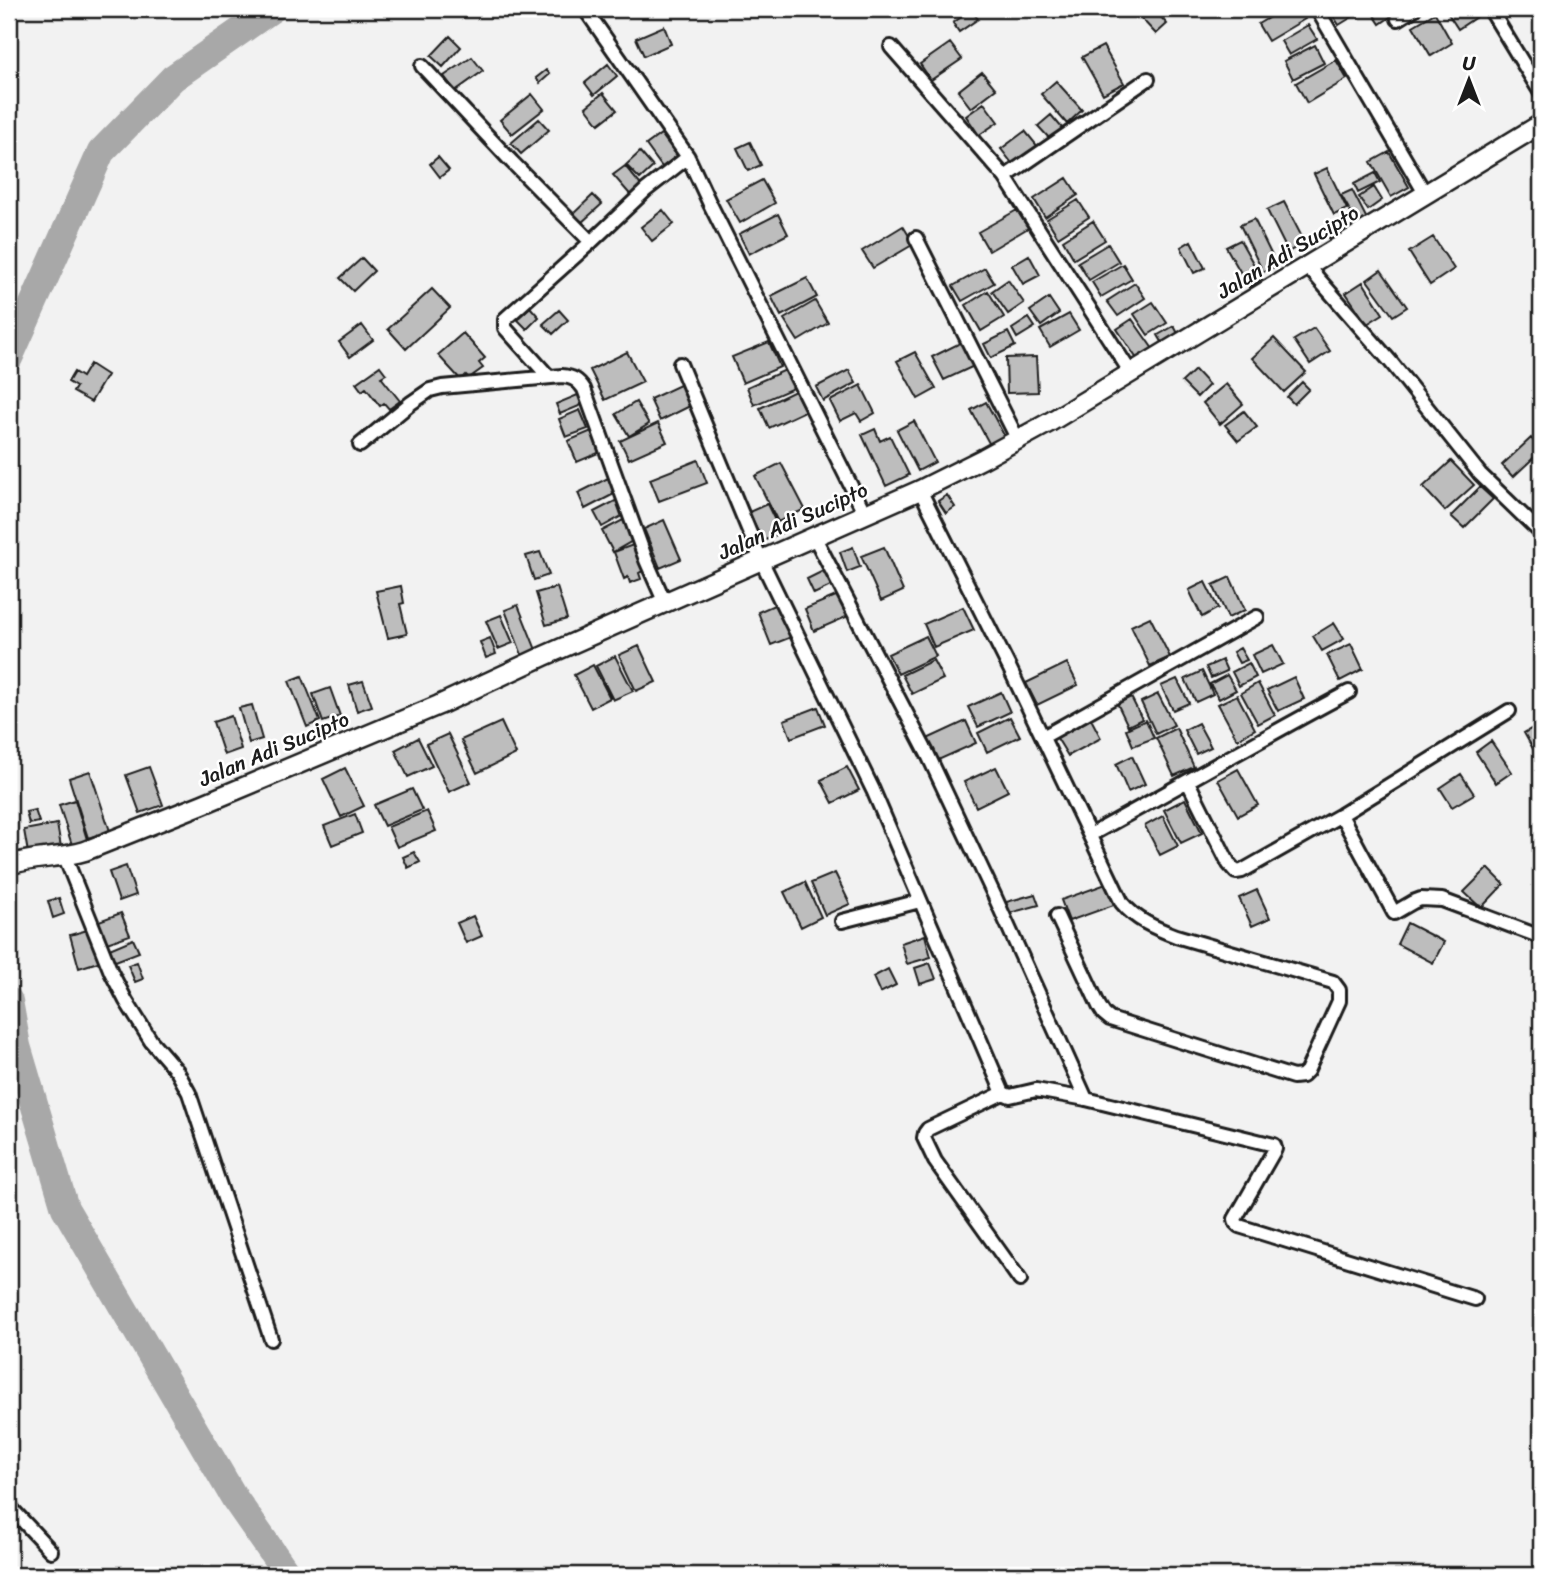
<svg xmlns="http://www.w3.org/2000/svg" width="1550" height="1584" viewBox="0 0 1550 1584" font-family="Sriracha,sans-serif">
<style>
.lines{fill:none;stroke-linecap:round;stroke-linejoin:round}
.river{stroke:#a8a8a8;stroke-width:28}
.building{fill:#bdbdbd;stroke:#1c1c1c;stroke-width:2}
.street-casing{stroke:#1c1c1c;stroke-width:18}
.secondary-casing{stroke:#1c1c1c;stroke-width:23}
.street{stroke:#fff;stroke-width:12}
.secondary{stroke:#fff;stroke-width:18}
.labels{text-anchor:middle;stroke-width:5;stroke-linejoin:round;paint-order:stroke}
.street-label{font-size:21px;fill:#1c1c1c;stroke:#fff}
</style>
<rect width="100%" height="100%" fill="#f2f2f2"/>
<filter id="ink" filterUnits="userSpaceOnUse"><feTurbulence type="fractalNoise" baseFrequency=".0143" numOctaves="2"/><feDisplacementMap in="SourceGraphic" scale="14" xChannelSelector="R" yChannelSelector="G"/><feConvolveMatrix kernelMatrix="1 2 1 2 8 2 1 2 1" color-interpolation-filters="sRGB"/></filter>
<g filter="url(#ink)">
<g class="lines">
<path class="river" d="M9,358L101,152L173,78L272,9
M9,1001L17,1046L65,1208L235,1499L288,1575"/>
</g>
<path class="building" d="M1149,9H1154L1167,24L1156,34L1140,17Z
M1283,9H1299L1305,19L1268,41L1258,24Z
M1336,9H1354L1357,14L1339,25L1331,12Z
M1370,9H1398L1399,11L1380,24Z
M1445,9H1479L1482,13L1458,29Z
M971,10L978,19L959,32L953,23Z
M1435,13L1452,43L1431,56L1413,26Z
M1308,25L1317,39L1289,55L1281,41Z
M664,26L671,44L644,56L636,38Z
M450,36L461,47L443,67L431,56Z
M950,43L962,59L931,80L920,64Z
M1315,45L1324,63L1293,79L1284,61Z
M1103,46L1124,83L1103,94L1082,57Z
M472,57L483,71L455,91L444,76Z
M1336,60L1347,79L1307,103L1296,83Z
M608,64L617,76L594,95L585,83Z
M546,70L550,74L540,83L536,78Z
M982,72L996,89L971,108L958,91Z
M1056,81L1082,110L1067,124L1041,94Z
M603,93L617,110L599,124L586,107Z
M532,94L544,109L512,134L500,120Z
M984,103L998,122L979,135L966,116Z
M1051,115L1062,128L1050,139L1038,126Z
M539,119L549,130L521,154L511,143Z
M1025,131L1039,148L1015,167L1001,149Z
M661,134L677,156L662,167L646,145Z
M750,142L761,165L748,171L737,148Z
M640,152L653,167L640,179L626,165Z
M1389,152L1409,187L1391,197L1371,162Z
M438,157L449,170L440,177L430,164Z
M625,166L645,190L634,199L613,175Z
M1327,168L1347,209L1334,215L1314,174Z
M1375,173L1380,182L1358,193L1354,184Z
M1067,178L1078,195L1045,217L1034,199Z
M762,180L775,203L740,223L726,199Z
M1374,187L1382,200L1368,210L1359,197Z
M1352,190L1371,227L1362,232L1341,195Z
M593,195L602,204L581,223L573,214Z
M1078,200L1089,217L1058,237L1047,219Z
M1284,202L1305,243L1288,252L1267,210Z
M663,210L674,224L652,241L641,227Z
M1017,210L1028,228L989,251L978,232Z
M778,214L788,234L749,254L739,234Z
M1254,219L1277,266L1263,272L1240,225Z
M1093,221L1105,240L1074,259L1063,240Z
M1330,223L1347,224L1346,241L1329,240Z
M903,226L914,244L873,268L862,251Z
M1433,237L1454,269L1430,285L1409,252Z
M1240,240L1262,279L1249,287L1226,247Z
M1191,241L1205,268L1194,273L1181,247Z
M1108,244L1119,262L1089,280L1078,262Z
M1029,255L1040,275L1023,284L1012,265Z
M362,258L374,271L353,291L340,278Z
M1123,264L1132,279L1101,297L1092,282Z
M985,268L994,283L962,301L953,286Z
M1381,270L1407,307L1393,316L1367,280Z
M807,278L817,297L781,316L771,296Z
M1008,280L1024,303L1008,314L992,291Z
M1363,282L1383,314L1367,324L1346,293Z
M1135,283L1145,298L1118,316L1107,301Z
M432,289L450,308L406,349L388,329Z
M988,291L1004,317L981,331L966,305Z
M1049,298L1059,313L1041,326L1030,311Z
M815,301L828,323L798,341L784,319Z
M1153,302L1167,323L1148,335L1134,314Z
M530,307L539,317L527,329L517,319Z
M559,310L568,320L553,334L543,324Z
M1069,314L1079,330L1050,347L1040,330Z
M1029,318L1035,327L1017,338L1012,329Z
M1132,319L1153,349L1137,359L1117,329Z
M362,325L373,340L350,357L339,342Z
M1174,326L1181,339L1165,347L1158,335Z
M1314,328L1330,351L1310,364L1294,340Z
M1008,332L1015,346L991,358L984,344Z
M463,333L485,358L479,363L483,368L469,378L466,375L461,380L438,355Z
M1274,338L1306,372L1284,392L1252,358Z
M769,342L780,367L743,383L732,357Z
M962,342L974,366L944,380L932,357Z
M627,352L643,382L605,400L590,370Z
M915,352L936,389L918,399L897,361Z
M1036,357L1038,392L1007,393L1006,358Z
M90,364L107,375L91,402L73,392L76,387L68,382L74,372L82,377Z
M380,366L386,374L381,377L400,401L389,409L384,403L380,406L366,388L362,391L356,383Z
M790,368L798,386L754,405L747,387Z
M849,370L856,383L823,401L816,387Z
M1195,370L1209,385L1197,397L1182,382Z
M1302,382L1309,389L1294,404L1287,397Z
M682,384L692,405L660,421L650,399Z
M1226,384L1243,404L1220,424L1203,403Z
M861,385L875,413L861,421L856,413L840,421L830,401Z
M795,391L805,411L769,428L760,408Z
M580,394L584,404L560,414L556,404Z
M636,402L649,424L629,436L616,414Z
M986,402L1005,437L990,445L971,410Z
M580,410L588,429L566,437L559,419Z
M1244,411L1257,427L1238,441L1225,425Z
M914,421L935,462L918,471L897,430Z
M658,423L667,442L629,459L620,441Z
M875,429L880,441L890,436L909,475L886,486L862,435Z
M594,430L603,451L577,462L568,441Z
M1531,438L1541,449V451L1513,477L1502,465Z
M698,460L707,483L659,501L650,479Z
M1451,461L1474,485L1445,511L1423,487Z
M781,463L805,509L778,522L755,476Z
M608,478L616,493L585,509L578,493Z
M1480,487L1493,499L1464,528L1451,516Z
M947,495L955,507L946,513L938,501Z
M619,499L627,513L602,527L594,512Z
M767,504L781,533L763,541L749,512Z
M623,520L634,540L613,552L602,531Z
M664,520L681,559L660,568L644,529Z
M633,545L643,571L639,573L641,579L630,583L628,577L624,579L614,552Z
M853,547L860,567L847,572L840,552Z
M884,547L903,591L881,601L861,556Z
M540,552L549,575L534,580L526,556Z
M829,568L837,583L814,594L807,579Z
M1230,577L1245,610L1228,618L1213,585Z
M1205,582L1218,608L1202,617L1189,590Z
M401,586L404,603L400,604L407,634L388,638L376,591Z
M557,587L567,619L546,625L536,593Z
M843,593L853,614L814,631L805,609Z
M781,602L794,636L771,645L758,612Z
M518,605L536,650L522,655L505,610Z
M963,607L974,630L934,647L924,624Z
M501,615L513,643L498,649L486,621Z
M1150,617L1170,657L1150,666L1131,626Z
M1334,623L1344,639L1322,651L1313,636Z
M926,636L936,656L898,674L888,654Z
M490,638L496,654L486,658L480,642Z
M1351,644L1363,669L1340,681L1327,655Z
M1273,645L1283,664L1261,674L1252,655Z
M639,646L656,682L636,691L619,655Z
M1240,648L1247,660L1239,663L1233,652Z
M615,656L633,691L613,700L596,666Z
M933,660L943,679L912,694L902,675Z
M1222,660L1227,671L1211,678L1206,667Z
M1067,663L1078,685L1037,705L1026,683Z
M1249,663L1256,677L1239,686L1232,672Z
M593,665L610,698L591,708L574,675Z
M1202,671L1213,694L1196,702L1185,679Z
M1227,675L1236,690L1219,699L1210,684Z
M302,676L320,721L307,727L289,681Z
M1294,677L1304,699L1278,711L1267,690Z
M1177,679L1189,703L1173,710L1161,686Z
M363,681L372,706L357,711L349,685Z
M1258,683L1275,715L1258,724L1241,693Z
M330,688L340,716L323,722L313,694Z
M1001,692L1010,712L978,727L968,707Z
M1158,694L1174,725L1156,734L1141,702Z
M1237,695L1255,729L1237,739L1218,704Z
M1131,697L1142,719L1128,726L1117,703Z
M252,705L262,739L249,743L239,708Z
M818,707L825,725L791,738L784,720Z
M231,716L241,749L224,755L213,722Z
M1010,717L1020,736L987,752L978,733Z
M1091,719L1101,738L1068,756L1057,738Z
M1146,720L1154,738L1133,746L1126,729Z
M966,721L976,743L936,761L925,740Z
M501,722L516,754L477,773L461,740Z
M1198,723L1211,747L1196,754L1184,730Z
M1540,724L1541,751L1536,754L1524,733Z
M1176,728L1194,767L1174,776L1156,738Z
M448,734L471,782L449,792L426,744Z
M418,738L432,766L408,777L395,750Z
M1491,741L1512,772L1496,783L1476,752Z
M1132,756L1145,784L1128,792L1116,764Z
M149,767L163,805L140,813L126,775Z
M847,767L859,790L833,803L821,780Z
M996,767L1008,791L976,807L964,782Z
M345,768L364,806L341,817L323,779Z
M1238,769L1258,805L1238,816L1218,780Z
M90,771L110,831L88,838L69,778Z
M1461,774L1474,794L1452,807L1440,788Z
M412,789L422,810L384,826L374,805Z
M1185,799L1202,833L1181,843L1164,810Z
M75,800L89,846L74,851L59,805Z
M35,810L39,822L29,824L26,812Z
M427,811L436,831L397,847L388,827Z
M355,814L362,833L332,845L324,826Z
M1163,816L1178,846L1160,855L1145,826Z
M57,824L61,847L28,853L24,830Z
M414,852L420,862L408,868L403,857Z
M126,866L136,895L119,901L109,872Z
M1488,868L1504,884L1481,908L1464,892Z
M835,873L850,904L825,915L811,883Z
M805,882L821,917L801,927L784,892Z
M1106,884L1114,905L1069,921L1061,900Z
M1257,890L1270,918L1252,926L1239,898Z
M1035,894L1039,905L1006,914L1003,903Z
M59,898L64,914L53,918L48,901Z
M121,913L130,935L104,944L96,922Z
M473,916L482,936L466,943L457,923Z
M1407,923L1444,942L1433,963L1397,944Z
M91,929L101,961L79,968L70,935Z
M925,935L931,957L907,964L901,943Z
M133,939L139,952L113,962L107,950Z
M137,962L143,979L135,982L128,965Z
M930,963L936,979L920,984L915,968Z
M888,969L896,985L880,993L873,977Z"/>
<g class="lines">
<defs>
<path id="street" d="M585,9L688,157L709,202L865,514
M1317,9L1426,195
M1490,9L1541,93
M1398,19L1414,9
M891,47L1005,177
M422,66L512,162L591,242L646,190L688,157
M916,238L1018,440
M1308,267L1390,361L1480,474L1541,533
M680,364L761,560L873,790L1003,1093L1010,1096L1036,1090L1086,1099L1274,1145L1275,1149L1235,1219L1236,1223L1239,1226L1475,1299
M1131,373L1005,177L1148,79
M549,377L505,328V319L591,242
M360,445L411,403L430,390L442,387L562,376C573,377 578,380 584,389L646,560L665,603
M920,490L1010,669L1122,903C1136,920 1155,928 1176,936L1333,982L1339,990V1001L1307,1071L1302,1076L1293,1077L1110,1019L1104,1014L1099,1006L1057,916
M814,536L928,755L995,897L1086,1099
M1043,737L1257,617
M1188,782L1229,864L1236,872L1242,871L1341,815L1509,711
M1341,815L1394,913L1413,902L1421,899L1442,900L1541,937
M1090,835C1177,788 1262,738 1349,692
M65,857L111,972L126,1001L151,1041L177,1071L189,1093L271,1339
M842,921L920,901
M1003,1093L928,1129L925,1133L924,1138L935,1161L1020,1280
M9,1506L51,1551"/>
<path id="secondary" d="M9,865C35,856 59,859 85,851L203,804L439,705L544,656L920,490L984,458L1050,422L1541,124"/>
</defs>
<use href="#street" class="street-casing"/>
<use href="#secondary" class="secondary-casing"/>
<use href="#street" class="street"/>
<use href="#secondary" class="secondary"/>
</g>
</g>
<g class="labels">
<g class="street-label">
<text transform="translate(1288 252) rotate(-31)" y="7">Jalan Adi Sucipto</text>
<text transform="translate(793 521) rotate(-24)" y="7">Jalan Adi Sucipto</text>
<text transform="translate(274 749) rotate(-23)" y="7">Jalan Adi Sucipto</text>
</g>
</g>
<rect width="1550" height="1584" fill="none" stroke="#fff" stroke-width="35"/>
<rect x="18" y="18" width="1515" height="1549" fill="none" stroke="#1c1c1c" stroke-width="2.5" filter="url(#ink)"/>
<g transform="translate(1469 80)" stroke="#ffffff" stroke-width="5" paint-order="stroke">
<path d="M0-5L12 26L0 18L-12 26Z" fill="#1c1c1c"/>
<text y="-10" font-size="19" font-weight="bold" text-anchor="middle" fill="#1c1c1c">U</text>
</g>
</svg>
